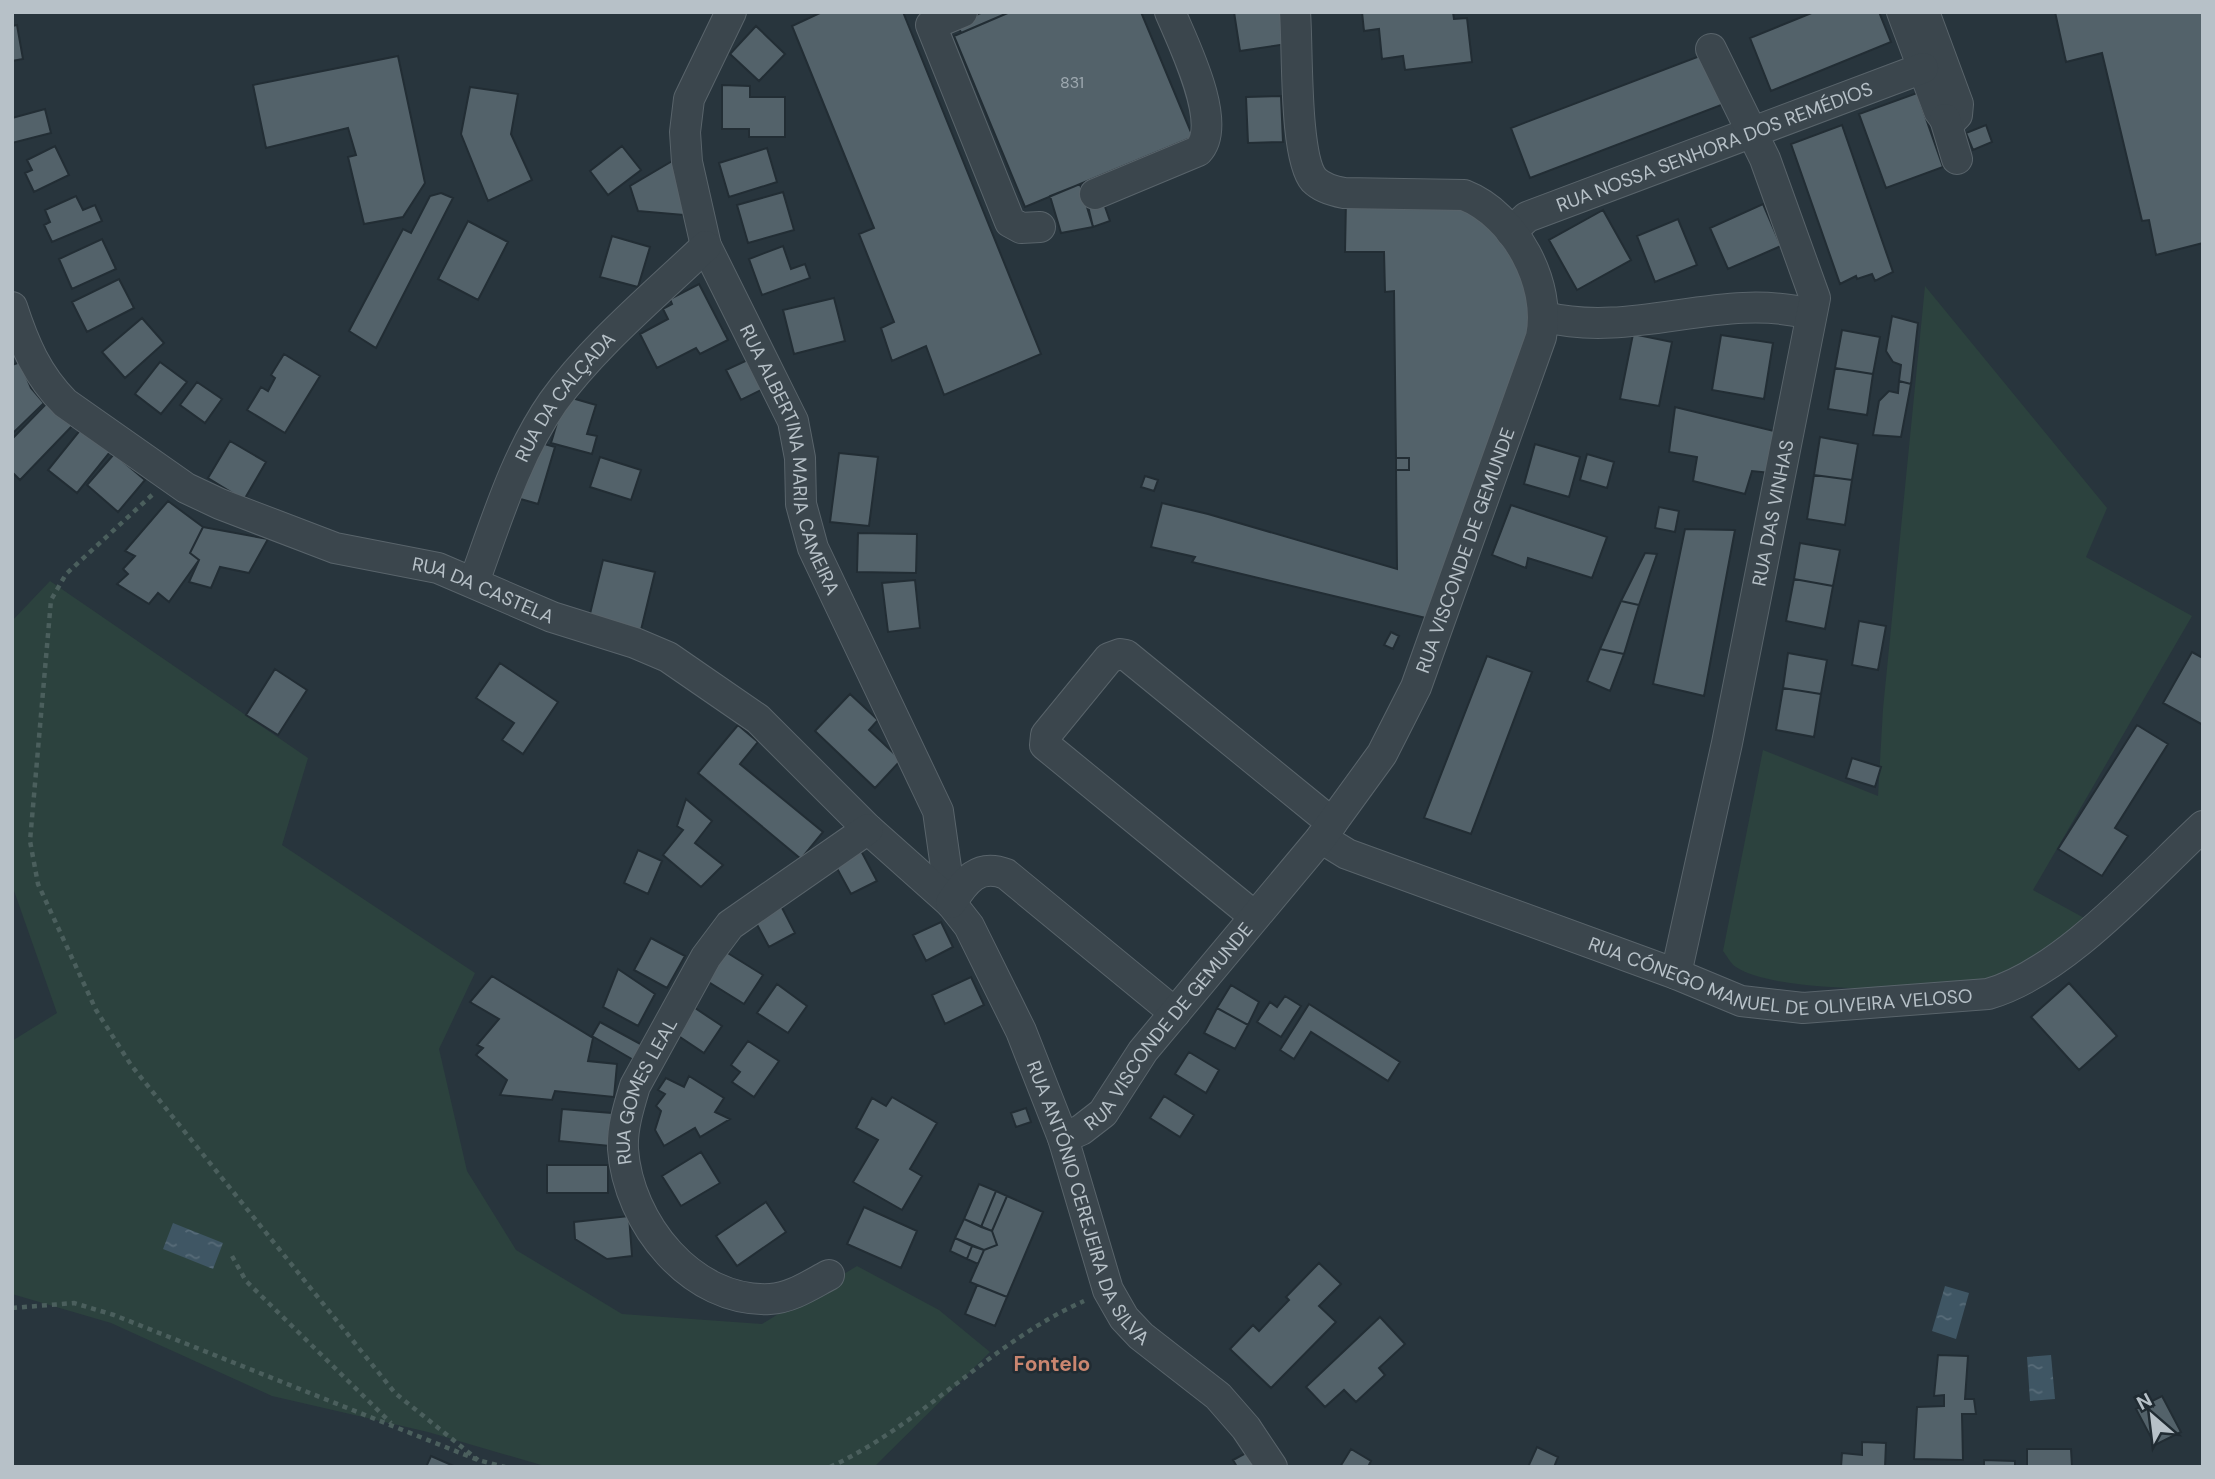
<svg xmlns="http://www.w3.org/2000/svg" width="2215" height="1479" viewBox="0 0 2215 1479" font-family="'DM Sans',sans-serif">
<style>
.grass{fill:#2c423e}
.water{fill:url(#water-ripples)}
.building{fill:#53626a;stroke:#222d34;stroke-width:2}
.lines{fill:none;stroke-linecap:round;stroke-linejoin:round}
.minor-casing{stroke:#59646b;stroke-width:32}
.path{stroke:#4b5f5d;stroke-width:4.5;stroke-dasharray:5 5;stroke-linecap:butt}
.minor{stroke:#3b464d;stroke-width:30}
.labels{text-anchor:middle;stroke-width:5;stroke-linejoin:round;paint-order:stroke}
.number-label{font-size:16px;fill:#9ea9b0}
.street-label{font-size:19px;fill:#b7c1c8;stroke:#202b32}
.neighbourhood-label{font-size:21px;font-weight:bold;fill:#ca8670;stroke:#202b32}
</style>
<defs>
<pattern id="water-ripples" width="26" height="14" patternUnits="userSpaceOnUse" patternTransform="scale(1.75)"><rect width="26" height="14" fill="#3f5664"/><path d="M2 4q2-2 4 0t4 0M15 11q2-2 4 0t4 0" fill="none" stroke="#586c79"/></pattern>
</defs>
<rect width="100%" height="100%" fill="#28353d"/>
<path class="grass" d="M1925,286L2107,508L2086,557L2192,616L2033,890L2086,919C2068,934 2049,955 2029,967C1980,993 1783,998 1736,967C1731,964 1727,956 1723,951L1763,750L1878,796L1883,709Z
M50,581L308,758L282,845L475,973L439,1049L467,1171L516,1250L622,1314L762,1324L857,1266L939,1310L990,1352L874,1467H548L428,1432L272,1396L111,1323L12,1294V1041L57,1013L12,885V621Z"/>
<path class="water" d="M173,1223L223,1243L213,1269L163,1249Z
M1945,1286L1969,1293L1956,1339L1932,1331Z
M2051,1355L2055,1399L2030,1401L2027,1357Z"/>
<path class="building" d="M822,12H903L1041,354L944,395L926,346L892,361L881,328L894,322L859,234L874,228L792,26Z
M983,12H1010L961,33L957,23Z
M1010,12H1141L1193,137L1025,207L954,36Z
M1234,12H1282L1287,44L1240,51Z
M1362,12H1453L1454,19L1467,18L1472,62L1405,70L1403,56L1382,59L1379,29L1364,31Z
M1814,12H1879L1891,42L1771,91L1750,38Z
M2055,12H2203V243L2156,255L2149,220L2142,221L2102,53L2066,62Z
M17,25L23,59L12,61V26Z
M756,26L785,54L759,81L730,54Z
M1705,54L1724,104L1530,178L1511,128Z
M398,56L425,183L403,217L364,224L348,157L356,155L348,128L266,148L253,85Z
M722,85L750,86V97H785V137H749V129H722Z
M470,87L518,94L511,134L532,180L488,201L461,134Z
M1917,93L1943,167L1886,188L1859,114Z
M1281,96L1283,142L1248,143L1246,97Z
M45,109L51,133L12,143V118Z
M1842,125L1893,272L1875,281L1872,274L1857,279L1856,276L1840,284L1791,144Z
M1986,125L1992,142L1973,150L1966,133Z
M55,146L69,175L34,192L25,173L32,170L27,160Z
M622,146L641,170L608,195L590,171Z
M767,148L777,182L729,197L719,163Z
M674,160L684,215L638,211L630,186Z
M1080,184L1093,227L1061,233L1050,196Z
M783,192L794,230L748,243L737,205Z
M441,193L453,198L376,348L349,331L403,229L411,233L430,196Z
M76,196L83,210L95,205L102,221L52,242L44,225L50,222L45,210Z
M1346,199L1465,202L1513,244L1533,316L1430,619L1192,562L1195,557L1151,547L1162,503L1208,514L1397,569L1396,470H1409V458H1396L1394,291L1385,292L1384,252H1345Z
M1103,201L1110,221L1093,227L1088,206Z
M1763,204L1781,246L1728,269L1710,228Z
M1603,210L1631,260L1577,290L1549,240Z
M1678,219L1697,265L1655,282L1637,236Z
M468,221L508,242L478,300L438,279Z
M612,236L650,247L638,287L600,277Z
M102,239L116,269L72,289L59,259Z
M783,246L791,269L805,264L810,278L762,295L749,259Z
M119,279L134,308L87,332L72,302Z
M699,284L728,340L700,354L696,348L657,368L640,334L668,319L663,309L672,304L670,299Z
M834,298L845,341L794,354L783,310Z
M1892,316L1918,323L1911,384L1899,381L1901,365L1893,362L1886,351Z
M142,318L164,343L125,378L102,352Z
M1842,330L1880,337L1873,374L1835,368Z
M1633,334L1672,342L1659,406L1620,399Z
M1721,335L1773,343L1764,399L1712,390Z
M284,354L320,376L285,433L247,410L261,387L268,391L275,378L271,375Z
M756,356L771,385L741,400L726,370Z
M20,362L31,388L44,403L12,434V365Z
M160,362L187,382L161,414L135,394Z
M1835,368L1873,374L1867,415L1828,409Z
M1899,381L1911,384L1901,437L1873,435L1879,401L1889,391L1898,393Z
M197,382L222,399L205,423L180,405Z
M565,396L596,405L587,434L597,436L592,454L551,443Z
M48,402L73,425L20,480L12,472V439Z
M1675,407L1782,433L1771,473L1752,471L1745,494L1693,481L1697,457L1669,452Z
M81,429L110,452L77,493L48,470Z
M1820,437L1858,444L1852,480L1814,475Z
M230,441L266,462L244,500L208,478Z
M534,441L555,447L538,504L517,498Z
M1535,444L1580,457L1569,497L1524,484Z
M839,453L878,457L869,526L830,522Z
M114,454L145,480L118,512L87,485Z
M1587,454L1614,462L1607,488L1580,480Z
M600,457L641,470L631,500L590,487Z
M1396,458H1409V470H1396Z
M1814,475L1852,480L1845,525L1807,519Z
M1145,476L1158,480L1154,491L1141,487Z
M168,501L203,527L190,553L199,560L169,602L158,593L149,604L117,584L128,574L123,569L135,556L125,551Z
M1511,505L1607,537L1592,578L1528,558L1526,568L1492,555Z
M1659,507L1679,511L1675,532L1655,528Z
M203,527L268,539L249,573L220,567L211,588L189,582L199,560L190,553Z
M1685,529L1735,530L1704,696L1653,684Z
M858,533L917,534L916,573L857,572Z
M1800,543L1840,550L1833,586L1794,579Z
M1645,553L1657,554L1639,605L1621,601Z
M603,560L655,572L641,630L589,618Z
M1794,579L1833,586L1825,629L1786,621Z
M915,580L920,628L888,632L882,583Z
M1621,601L1639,605L1624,654L1600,649Z
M1859,621L1886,626L1878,670L1852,665Z
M1391,632L1399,636L1393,649L1384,645Z
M1600,649L1624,654L1610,691L1587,681Z
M2192,652L2203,658V725L2163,703Z
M1788,653L1827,660L1821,694L1783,688Z
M1487,656L1532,672L1471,834L1424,818Z
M500,663L558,702L523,754L502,740L514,723L476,698Z
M275,669L307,690L278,735L246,715Z
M1783,688L1821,694L1814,737L1776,730Z
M850,694L878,720L869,730L901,760L875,788L815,731Z
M738,725L758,742L740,764L823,832L801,859L698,773Z
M2137,725L2168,744L2115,828L2128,836L2102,876L2058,849Z
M1852,758L1881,767L1875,787L1846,778Z
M686,799L712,821L695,843L723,865L701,887L663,855L683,830L677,826Z
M859,847L877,881L851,894L833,861Z
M638,850L662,861L648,894L624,883Z
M779,902L795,933L769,947L753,917Z
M941,922L953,947L926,961L913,935Z
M651,938L685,956L667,988L634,970Z
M726,952L763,975L744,1004L707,981Z
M618,969L655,994L638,1026L603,1007Z
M492,976L593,1038L588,1061L617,1064L614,1097L555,1091L552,1100L500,1095L507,1080L476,1055L483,1048L477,1045L499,1019L470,1002Z
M971,977L984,1005L945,1024L932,995Z
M2069,983L2117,1036L2079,1070L2031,1017Z
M777,984L807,1006L788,1033L757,1013Z
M1231,985L1259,1002L1248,1025L1217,1008Z
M1285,996L1301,1006L1281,1037L1257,1022L1270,1002L1277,1007Z
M1309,1004L1400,1062L1388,1081L1311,1032L1294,1059L1280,1050Z
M692,1006L722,1026L704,1053L674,1033Z
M1217,1008L1248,1025L1235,1049L1204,1033Z
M600,1022L646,1047L637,1062L592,1036Z
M748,1041L779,1061L754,1097L732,1082L740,1072L731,1065Z
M1189,1052L1219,1070L1206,1093L1175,1074Z
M689,1076L724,1098L715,1112L730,1119L700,1137L695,1128L664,1146L655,1130L661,1111L656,1106L665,1094L658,1090L666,1078L684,1087Z
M1164,1096L1194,1115L1180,1137L1150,1118Z
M892,1097L937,1123L910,1169L922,1176L902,1210L853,1182L878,1140L856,1128L872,1098L886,1106Z
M1026,1108L1031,1122L1016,1127L1011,1113Z
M562,1109L612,1113L610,1146L559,1141Z
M701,1152L720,1183L681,1206L662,1176Z
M547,1165H608V1193H547Z
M979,1184L996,1191L981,1227L964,1219Z
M996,1191L1007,1196L992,1231L981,1227Z
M1007,1196L1043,1212L1007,1297L970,1282L984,1250L997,1245L992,1231Z
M766,1202L786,1232L737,1266L716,1236Z
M864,1207L917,1231L901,1268L847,1244Z
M629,1216L632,1256L607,1259L575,1239L574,1222Z
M964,1219L992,1231L997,1245L984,1250L955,1238Z
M955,1238L972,1246L967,1259L950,1251Z
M972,1246L984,1250L978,1264L967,1259Z
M1319,1263L1341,1284L1319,1306L1336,1322L1271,1388L1230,1349L1253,1325L1259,1331L1289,1300L1286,1297Z
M977,1285L1007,1297L995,1326L965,1314Z
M1380,1317L1405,1344L1379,1368L1385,1375L1356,1402L1344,1390L1325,1407L1306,1387Z
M1938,1355L1968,1356L1965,1399H1974L1976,1414H1962L1963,1460L1914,1459L1917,1407L1944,1406V1395L1934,1396Z
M2162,1396L2181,1432L2155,1445L2136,1409Z
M1862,1442L1886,1443L1885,1467H1841L1842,1453L1862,1455Z
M1537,1447L1558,1457L1554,1467H1528Z
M1255,1448L1265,1467H1237L1233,1460Z
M1351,1449L1371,1461L1368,1467H1340Z
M2027,1449H2071L2072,1467H2027Z
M431,1456L456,1467H426Z
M1984,1460L2015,1461V1467H1984Z"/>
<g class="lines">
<defs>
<g id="minor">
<path id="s1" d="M731,12L689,99L685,132L687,162L706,246L793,421L800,458L801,504L813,548L938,811L951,903"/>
<path d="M962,12L931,25L1010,222L1021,228L1040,227"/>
<path d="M1902,12L1939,111L1945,119L1952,120L1957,115L1958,104L1924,12"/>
<path d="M1945,119L1957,159"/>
<path d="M1095,194L1198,151C1224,124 1183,43 1170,12"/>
<path id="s2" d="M1511,232L1527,217L1923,68"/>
<path id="s3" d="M12,307C24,344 37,375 65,403L186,488L220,504L335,548L438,568L552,617L635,643L668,657L758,719L868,829L951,903L969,926L1021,1031L1063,1138L1108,1290L1124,1318L1141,1336L1218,1396L1246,1428L1272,1467"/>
<path d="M1545,317C1635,339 1721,291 1810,314"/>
<path id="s4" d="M474,582C496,522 516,455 553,402C594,345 656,294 706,246"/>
<path id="s5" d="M1321,838L1347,854L1676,974L1741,1001L1803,1008L1988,994C2063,973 2145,880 2203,826"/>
<path d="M951,903C965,881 978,863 1006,874L1175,1013"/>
<path d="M1254,916L1045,745L1046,735L1109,658L1120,654L1126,655L1332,823"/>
<path id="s6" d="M1676,974L1727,743L1815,298L1765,159L1711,49"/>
<path id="s7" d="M1063,1138L1081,1130L1103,1113L1143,1051L1321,838L1382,754L1416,687L1541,337C1552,284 1515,215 1464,195L1344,193C1333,191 1322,188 1314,180C1294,157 1298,47 1295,12"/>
<path id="s8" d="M829,1275C810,1285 791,1298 770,1299C692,1303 628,1223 623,1149C622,1128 629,1106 635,1086L706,957L730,925L868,829"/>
</g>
</defs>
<use href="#minor" class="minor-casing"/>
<path class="path" d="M152,495L66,574L51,600L30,841L38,884L96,1010L131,1065L395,1393L478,1460
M232,1256L246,1281L391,1423
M12,1308L74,1303L114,1315L478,1460L505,1467
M830,1467C923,1424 991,1342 1084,1301"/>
<use href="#minor" class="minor"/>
</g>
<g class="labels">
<g class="number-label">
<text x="1072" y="88">831</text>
</g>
<g class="street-label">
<text dy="7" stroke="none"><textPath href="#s2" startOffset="222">RUA NOSSA SENHORA DOS REMÉDIOS</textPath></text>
<text dy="7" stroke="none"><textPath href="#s4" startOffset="208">RUA DA CALÇADA</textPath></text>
<text dy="7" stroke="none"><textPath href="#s1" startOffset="478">RUA ALBERTINA MARIA CAMEIRA</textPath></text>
<text dy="7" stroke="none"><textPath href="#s6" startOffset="471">RUA DAS VINHAS</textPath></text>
<text dy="7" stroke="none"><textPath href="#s7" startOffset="723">RUA VISCONDE DE GEMUNDE</textPath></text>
<text dy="7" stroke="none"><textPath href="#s3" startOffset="574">RUA DA CASTELA</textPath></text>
<text dy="7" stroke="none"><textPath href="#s5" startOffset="486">RUA CÓNEGO MANUEL DE OLIVEIRA VELOSO</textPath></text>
<text dy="7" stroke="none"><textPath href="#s7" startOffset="156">RUA VISCONDE DE GEMUNDE</textPath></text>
<text dy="7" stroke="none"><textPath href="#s8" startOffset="357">RUA GOMES LEAL</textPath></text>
<text dy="7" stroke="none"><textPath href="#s3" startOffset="1479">RUA ANTÓNIO CEREJEIRA DA SILVA</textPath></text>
</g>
<g class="neighbourhood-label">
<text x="1052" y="1371">Fontelo</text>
</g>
</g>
<rect width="2215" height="1479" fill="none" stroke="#b7c1c8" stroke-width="28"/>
<g transform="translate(2152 1416) rotate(332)" stroke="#202b32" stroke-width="5" paint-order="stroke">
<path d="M0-5L12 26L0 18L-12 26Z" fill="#b7c1c8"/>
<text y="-10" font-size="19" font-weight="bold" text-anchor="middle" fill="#b7c1c8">N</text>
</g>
</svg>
